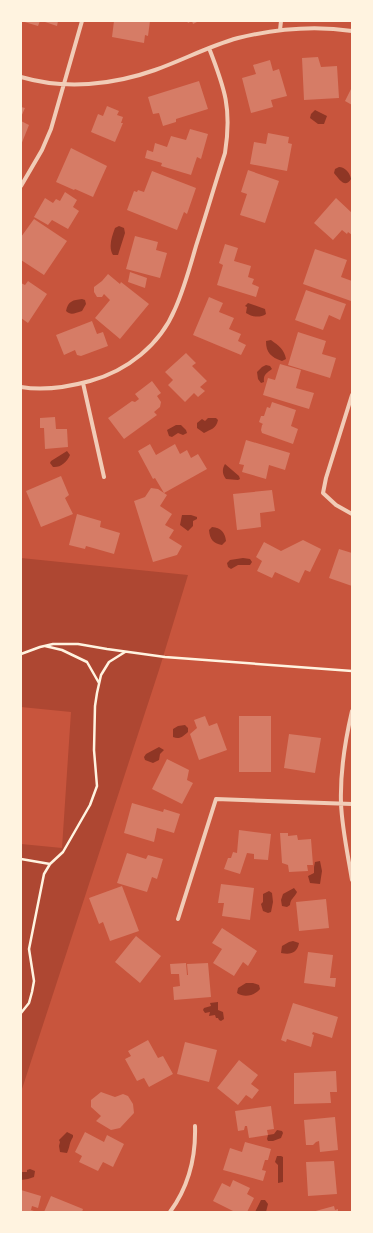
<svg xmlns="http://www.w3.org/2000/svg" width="373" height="1233" viewBox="0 0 373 1233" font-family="Barlow,sans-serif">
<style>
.green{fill:#ae4732}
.water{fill:#8f3625}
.building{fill:#d67c66}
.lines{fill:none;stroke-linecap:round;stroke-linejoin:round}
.path{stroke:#fff3e0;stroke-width:2.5}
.minor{stroke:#f1ccb7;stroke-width:4}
</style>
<rect width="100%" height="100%" fill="#c8553d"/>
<path class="green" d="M21,558L188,575L159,670L21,1092V844L62,848L71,712L21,707Z"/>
<path class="water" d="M315,110L327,116L324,124H318L310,118L311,114Z
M339,167C345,167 350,173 351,179C345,189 339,179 334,173L335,169Z
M119,226L124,228L125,233L118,255H113C108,247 112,236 115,228Z
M82,299L85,300L86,304L82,311C75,313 71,316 66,311C68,301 73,300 82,299Z
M248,303L265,309L266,314C260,318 252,317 246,313L247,307L245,306Z
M271,340C279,346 284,349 286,359L282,361C271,357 266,353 266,341Z
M266,365L270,366L272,369C267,373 263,374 264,382L261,383L258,379L257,372L262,367Z
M208,418H216L218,420C216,429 211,429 204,433L197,428V423L202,419L205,421Z
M176,425H181L186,430L187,433L183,435L178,433L172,437L169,436L167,430Z
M67,451L70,455C67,462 60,468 53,467L50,463L51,461Z
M225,464L239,476L240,479L238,480L226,479C222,474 222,469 225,464Z
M182,515H191L197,517V519L193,521V526L188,531L180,525Z
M212,527C221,528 225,532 226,541L222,545C213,543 210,540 209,530Z
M243,558L250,559L252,562L250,565H238L231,569L228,567L227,563L230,560Z
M185,725L188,728V732C183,736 180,740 173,737V729L178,726Z
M159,747L164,750L160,754L159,760L153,763L145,760L144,757L146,754Z
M320,861L322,871L320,884L310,883L308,876L314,873V867L315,862Z
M294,888L297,892C295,897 290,899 290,905L287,907L282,906L281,900L283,894Z
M269,891L272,893L273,902L271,912L268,913L263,911L261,904L263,902V894Z
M293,941L299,943C297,953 291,955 281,953L282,946L289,942Z
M246,983H253L259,985L260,989C254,996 244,998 237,993L238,988Z
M218,1002V1010L223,1012L224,1019L221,1021L219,1020L218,1018H216L215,1015L209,1016L210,1012L205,1013L203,1010L204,1008L211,1006L210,1003Z
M277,1130L282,1131L283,1133L281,1138L273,1141H268L267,1139L268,1135L274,1134Z
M67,1132L73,1135V1137C69,1143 70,1147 67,1153L60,1152L59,1146L60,1142L59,1140Z
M277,1156H281L283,1157V1182L278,1183V1165L275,1162Z
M30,1169L35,1171L34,1177L28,1179L21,1180V1172H27V1170Z
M261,1200H265L268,1204L266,1212H255Z"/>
<path class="building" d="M21,21H40L38,26Z
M42,21H58L57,26Z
M114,21H150L148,36L145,35L144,43L112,37Z
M187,21H199L193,24L192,21L188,23Z
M318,57L321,67L337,66L339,98L304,100L302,58Z
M270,60L273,71L279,69L287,96L271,100L273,107L251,113L242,78L256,74L253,65Z
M199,81L208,109L176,119V122L163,126L159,113L153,114L148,97Z
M352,87V105L345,101Z
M107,106L119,111L117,115L123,117L121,123H123L115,142L91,132L98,114L103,116Z
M21,107L25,108L21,117Z
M21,121L29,125L21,145Z
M190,129L208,134L201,159L197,157L191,175L161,166L162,163L145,158L147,150L153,152L155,143L167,147L171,136L186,140Z
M268,133L289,137L288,143L292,144L287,171L250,164L254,142L266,144Z
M71,148L107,166L93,197L75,189L74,190L56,182Z
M248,170L279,181L265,223L240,215L247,194L241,192Z
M152,171L196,188L187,214L184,212L177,230L127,210L134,191L137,192L138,190L144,192Z
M65,192L77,200L73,207L79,211L68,229L52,220L48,225L34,217L45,198L53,203L56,199L60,201Z
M336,198L352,213V235L348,232L347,234L342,230L333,240L314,223Z
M34,219L67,241L44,275L21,260V237Z
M135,236L158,242L156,250L167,253L160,278L126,269Z
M225,244L238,248L234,261L251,266L248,277L254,279L252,284L259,287L256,297L217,285L223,265L219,263Z
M315,249L347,260L341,277L352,281L351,301L303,284Z
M130,272L147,278L145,288L128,282Z
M108,274L120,284L121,282L149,304L120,339L95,318L110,300L104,294L102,297H97L94,292V287L102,281Z
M28,281L47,294L28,323L21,318V283L25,285Z
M306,290L346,304L340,320L329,315L323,330L295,320Z
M209,297L223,303L219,312L234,318L229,329L241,334L238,341L246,345L241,355L193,335Z
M92,321L97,334L103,332L108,346L81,356L77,355L75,350L64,355L56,335Z
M298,332L326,341L322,354L336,358L330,378L288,365Z
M186,353L196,363L192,366L207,381L200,387L205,391L198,397L194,393L185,402L168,385L173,380L165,372Z
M280,364L301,370L296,388L314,393L309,409L263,395L268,378L275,380Z
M152,381L161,393L157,396L161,402L160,407L154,412L157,415L124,439L108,418L132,401L135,402L139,399L135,394Z
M272,402L296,410L291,426L298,429L293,444L262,433L261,430L262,425L263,424L259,422L261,416H264L267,407L270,408Z
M55,417L56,429H67L68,447L45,449L44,428H40V418Z
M246,440L290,453L285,470L269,465L266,479L242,472L244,465L239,464Z
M150,444L156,455L175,444L180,454L187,450L191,458L198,454L207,469L164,493L155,478L153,479L138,451Z
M61,476L69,495L65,498L73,514L41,527L26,491Z
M151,488L158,489L167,495L160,506L172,514L165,525L174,530L169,538L182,546L177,555L153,562L134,501L145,497Z
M272,490L275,511L260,513L261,527L237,530L233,494Z
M77,514L101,521L100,527L120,533L114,554L86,546L85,549L69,545Z
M303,540L321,549L310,572L305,570L299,583L275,572L272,578L257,571L262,561L256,557L264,542L281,551Z
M339,549L352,553L351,561L352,562V586L329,578Z
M205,716L209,726L217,723L227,750L199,760L190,734L197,728L194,720Z
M239,716H271V772H239Z
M289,734L321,738L315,773L284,768Z
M167,759L189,770L187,780L193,783L182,804L152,789Z
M132,803L163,812L164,809L180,814L174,833L157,828L154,842L124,833Z
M239,830L271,834L268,860L254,859V854L247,853L240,874L224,869L228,858H231L233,852L237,853Z
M280,833H288V836L297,835L298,840L311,839L313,865H307L308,871L289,872L288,865L282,863Z
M127,853L146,859L148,855L163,859L157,879L152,877L147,892L117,883Z
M221,884L254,888L250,920L222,916L224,903H218Z
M122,886L139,931L110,941L103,922L99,924L89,898Z
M326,899L329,928L299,931L296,902Z
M222,928L257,951L248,966L243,962L234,976L213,963L222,949L212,943Z
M136,936L161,956L140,983L115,962Z
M308,952L333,955L330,978H336L335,987L304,983Z
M186,963L187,975H188L187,964L208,963L211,997L174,1000L173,987L180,986L179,974H171L170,964Z
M293,1003L338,1017L332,1038L313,1032L312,1034L314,1035L311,1047L287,1039L286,1042L281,1040Z
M148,1040L158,1058L163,1056L173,1074L149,1087L144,1078L137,1081L125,1059L131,1056L128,1051Z
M185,1042L217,1050L209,1082L177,1074Z
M239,1060L258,1075L251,1084L259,1090L252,1099L246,1095L238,1105L217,1088Z
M336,1071L337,1092H330L331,1103L294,1104V1073Z
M101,1092L115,1097L123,1094L128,1096L133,1104L134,1113L120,1128L111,1130L96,1121L101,1116L91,1107V1100Z
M271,1106L274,1129L267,1130L268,1135L249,1138L247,1126H245L244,1130L238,1131L235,1111Z
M335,1117L338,1150L320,1152L319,1141L316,1142L313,1145H306L304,1120Z
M85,1132L104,1142L107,1135L124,1144L113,1167L103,1162L98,1171L79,1162L82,1156L75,1152Z
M245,1142L271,1149L268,1160H265L262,1170L266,1171L263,1181L223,1170L230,1148L242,1152Z
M334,1161L337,1194L308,1196L306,1162Z
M233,1180L250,1188L247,1194L254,1198L247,1212H235L213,1201L222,1183L230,1187Z
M21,1190L41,1196L38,1208L32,1206L31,1210L34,1211V1212H21Z
M51,1196L83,1209L82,1212H44Z
M334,1206L335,1210L338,1209V1212H312Z"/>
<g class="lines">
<path class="path" d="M45,646L62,650L87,662L99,683
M21,654L40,647L53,644H78L107,649L165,657L352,671
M21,859L50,864
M21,1013L29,1003L32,992L34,981L29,949L44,874L50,864L63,852L90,805L97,786L94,750L95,706L97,693L101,675L109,662L125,652"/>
<path class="minor" d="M280,30L281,21
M21,77C65,90 113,85 155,70C183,60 209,46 238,38C275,29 313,25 352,31
M21,186L42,150L51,129L82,21
M83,383L104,477
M21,387C43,391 68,387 90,381C127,371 160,345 175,309C184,289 190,267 196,246C206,215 215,184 225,153C232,109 225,89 209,48
M352,395L326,478L323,493L336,505L352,514
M352,711C345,741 340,772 341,803C342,829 348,855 352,880
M178,919L216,799L352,804
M170,1212C189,1186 196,1158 195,1126"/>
</g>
<rect width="373" height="1233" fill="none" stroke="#fff3e0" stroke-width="44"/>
</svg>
